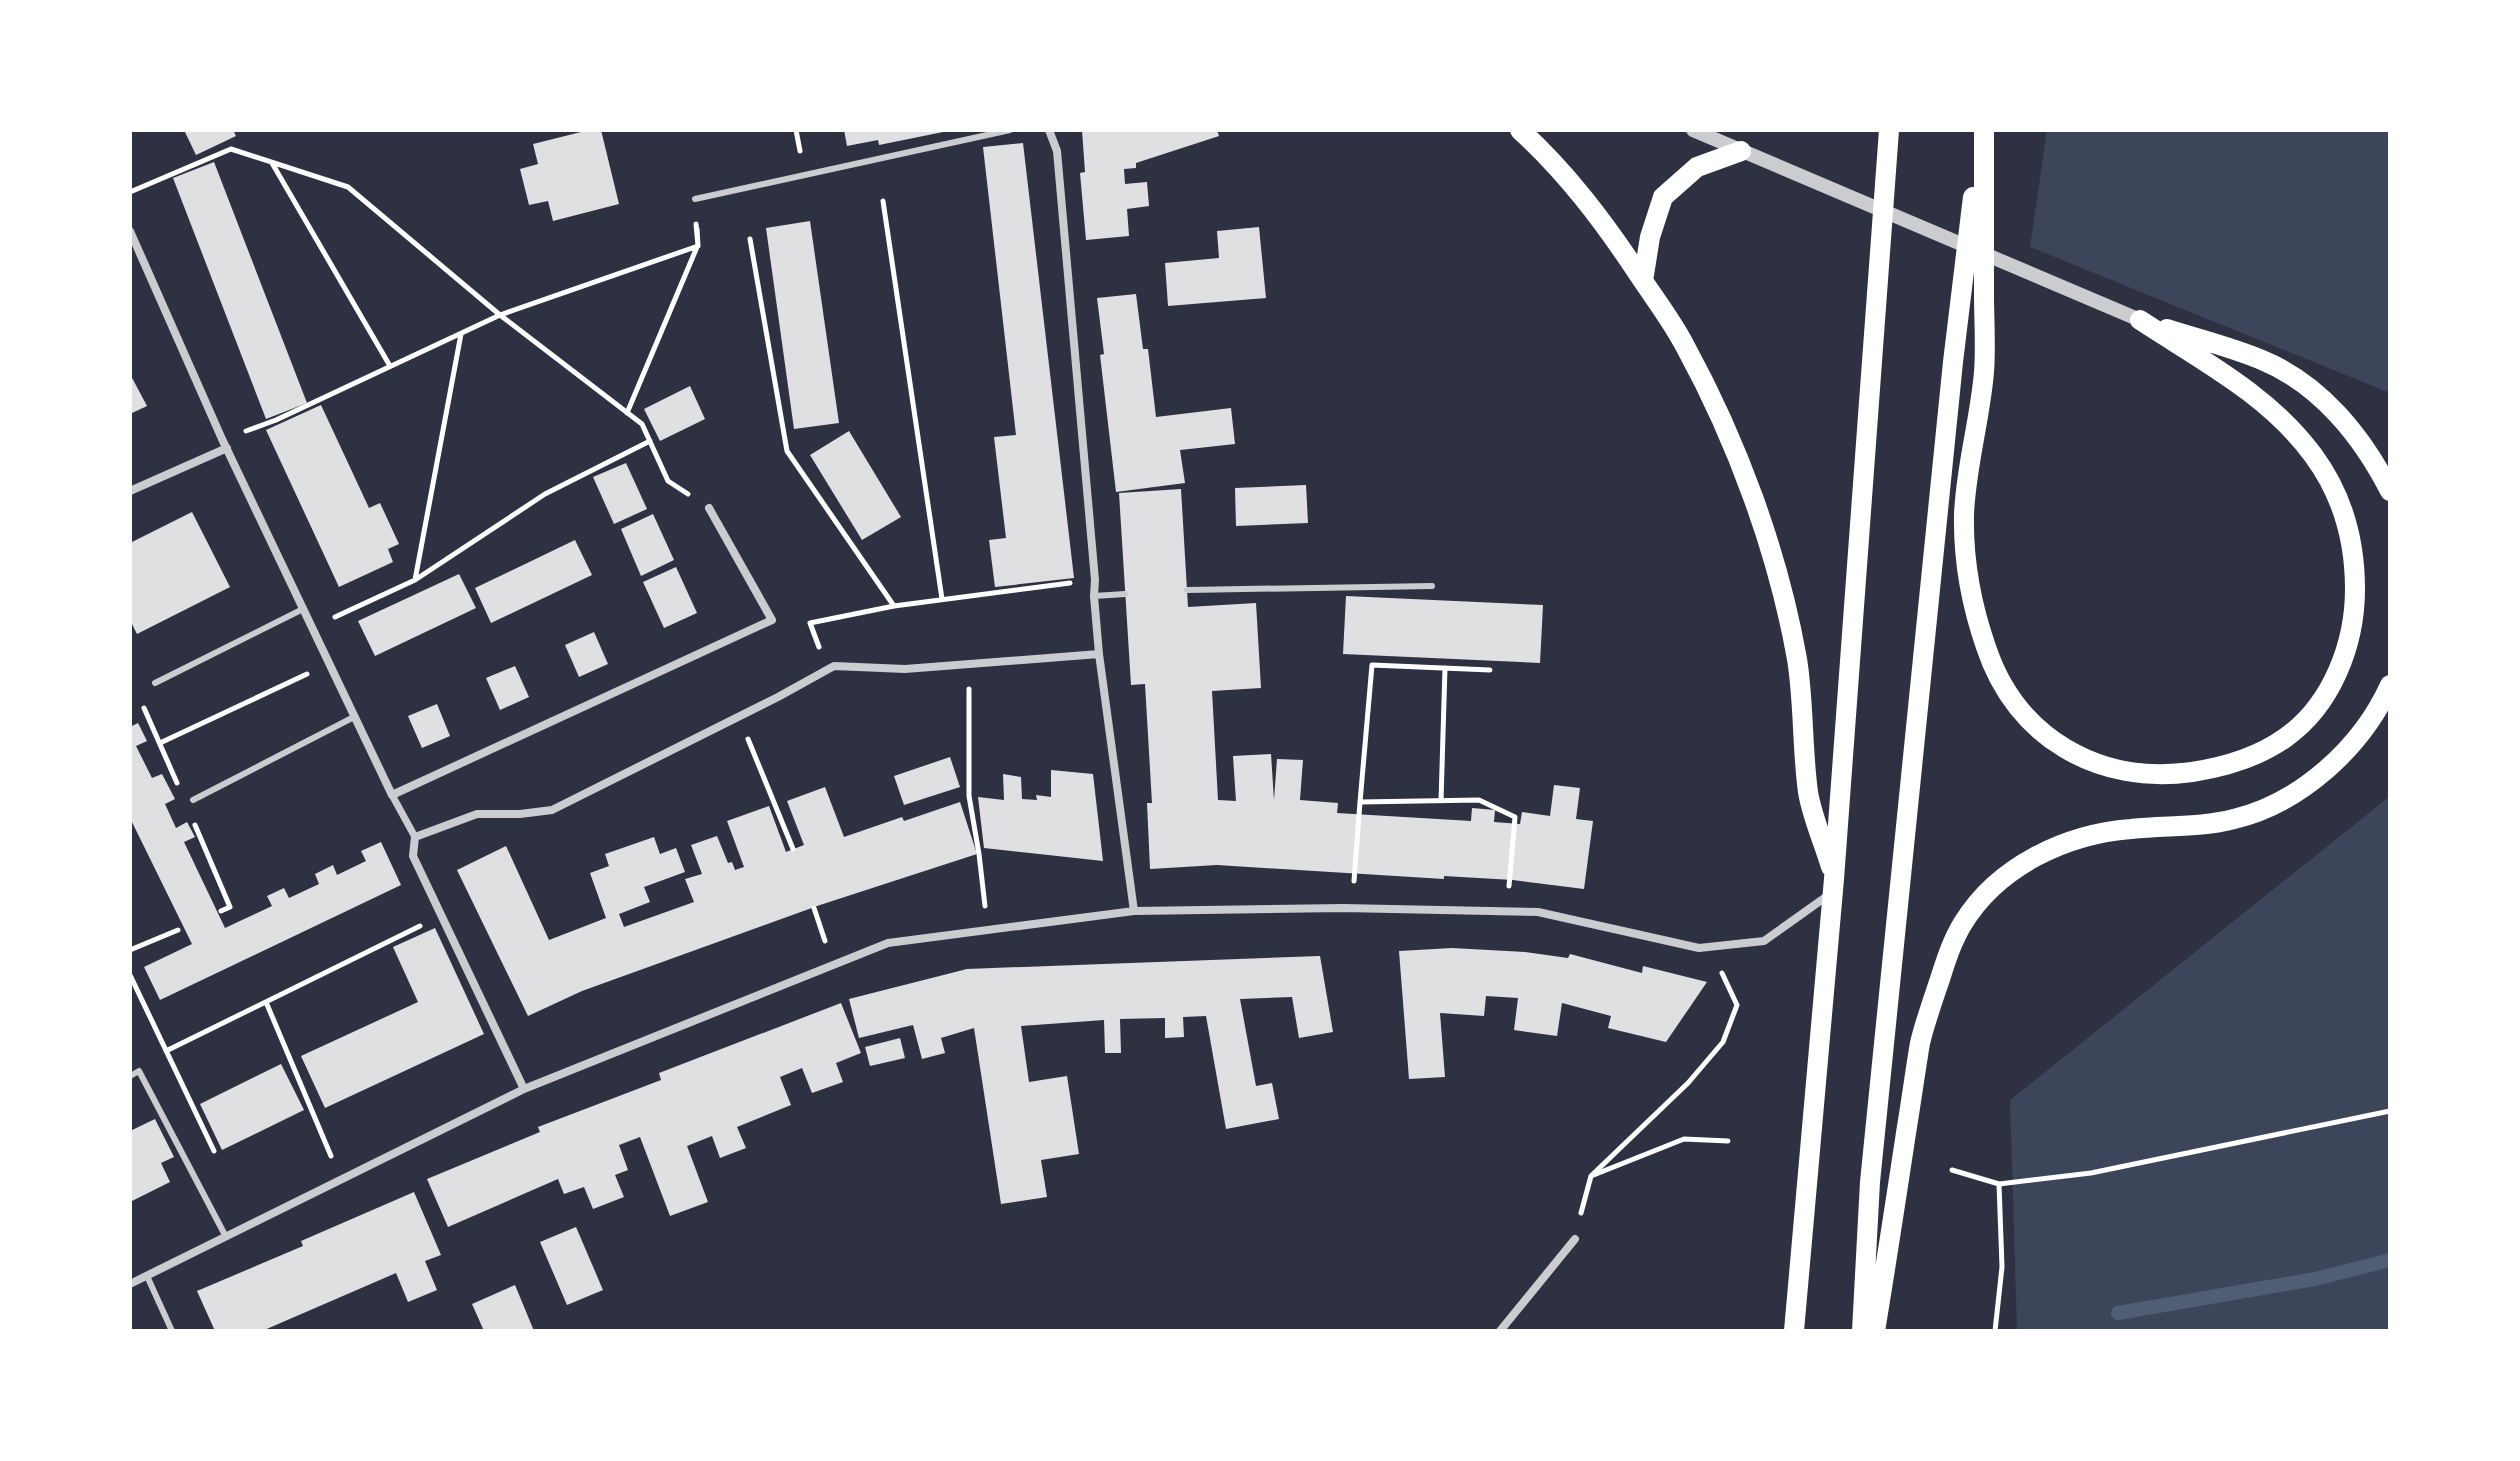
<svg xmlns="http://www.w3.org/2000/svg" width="2520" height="1461" viewBox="0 0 2520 1461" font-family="Overpass,sans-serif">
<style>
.green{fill:#3c4559}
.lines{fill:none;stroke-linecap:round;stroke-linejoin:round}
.stream{stroke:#4f5d75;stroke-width:14}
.building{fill:#e0e0e3}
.path{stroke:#fff;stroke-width:5}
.service{stroke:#caccd0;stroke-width:6}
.pedestrian{stroke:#caccd0;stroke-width:7}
.minor{stroke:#caccd0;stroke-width:8}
.tertiary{stroke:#caccd0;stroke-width:14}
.primary{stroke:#fff;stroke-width:20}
</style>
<rect width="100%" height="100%" fill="#2d3142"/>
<path class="green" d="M2047,130H2390V393L2030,247Z
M2390,796V1331H2017L2010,1100Z"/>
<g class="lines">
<path class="stream" d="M2118,1313L2315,1279L2390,1260"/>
</g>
<path class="building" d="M184,130H233L236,136L196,155Z
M589,130H601L619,204L553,221L548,201L529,205L520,169L538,164L533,144Z
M844,130H948V131L879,145L878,140L847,146Z
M1082,130H1217L1219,136L1136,163V168L1124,169L1125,184L1147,182L1149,206L1127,209L1129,236L1086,240L1080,173L1085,172Z
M1023,143L1074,578L995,587L989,540L1006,538L994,437L1016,435L983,147Z
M214,162L307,403L266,419L173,178Z
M810,221L839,423L794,429L766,228Z
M1259,227L1266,298L1168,306L1165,263L1219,258L1217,231Z
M1136,294L1143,349H1148L1156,417L1231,408L1235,444L1180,450L1185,483L1116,492L1100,355L1104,354L1097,298Z
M130,374L147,406L130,414Z
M690,386L705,419L660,441L644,409Z
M321,405L369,508L380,503L399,544L388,549L393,562L339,587L266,430Z
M849,431L901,517L862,540L810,455Z
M626,463L647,509L614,524L593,477Z
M1306,485L1308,523L1236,526L1235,488Z
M1181,489L1188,607L1256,603L1261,688L1212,691L1218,800L1236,801L1233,756L1271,754L1274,800L1277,759L1303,760L1300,800L1338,803L1337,813L1471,821L1472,808L1495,810L1494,822L1520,824L1522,812L1550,816L1554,785L1580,788L1576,819L1593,821L1584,889L1513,880L1444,876V879L1217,865L1150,869L1147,803H1152L1145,684L1131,685L1119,493Z
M192,512L230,587L137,634L130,620V543Z
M653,514L674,560L641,576L621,529Z
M575,540L592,575L491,623L475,588Z
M676,567L697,613L664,628L643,582Z
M459,574L476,608L375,656L358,621Z
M1346,596L1543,605L1540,663L1343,654Z
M594,632L608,664L579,677L565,645Z
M515,666L529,697L500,710L486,678Z
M437,704L450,736L422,748L408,716Z
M138,723L147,741L136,746L152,778L162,774L175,799L165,804L176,828L187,822L195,837L184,842L225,928L272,906L267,896L284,888L289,898L319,884L315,874L333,865L337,875L366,861L361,851L381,842L401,885L160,1000L144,967L192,944L130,818V727Z
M950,757L960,787L904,805L894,776Z
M1051,770L1093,774L1103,861L984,848L978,797L1004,800L1003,774L1021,777L1022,799L1037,800L1036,795L1051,797Z
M825,787L844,837L902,817L904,821L960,802L977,854L820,905L582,991L528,1016L457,870L506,846L549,940L606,918L590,873L609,866L605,854L654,837L660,854L676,848L685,872L644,887L650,902L619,914L624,927L694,902L685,879L702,874L691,845L717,836L728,863L732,862L735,870L744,867L727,821L769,806L786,852L804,845L787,801Z
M435,928L484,1034L325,1108L301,1056L418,1002L393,947Z
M1452,948L1525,952L1568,958L1570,954L1642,973L1643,966L1707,982L1666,1042L1608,1028L1611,1016L1562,1003L1557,1036L1514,1030L1518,998L1486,996L1484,1016L1440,1013L1445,1077L1409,1079L1399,951Z
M1320,956L1333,1032L1299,1038L1292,997L1240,999L1256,1086L1272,1083L1279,1119L1226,1129L1206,1016L1183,1017L1184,1037L1165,1038V1018L1120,1019L1121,1053H1105L1104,1020L1021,1026L1029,1082L1067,1076L1079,1154L1041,1160L1047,1197L1001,1204L974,1028L941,1038L945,1053L922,1059L913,1025L859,1038L849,999L967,969Z
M841,1003L861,1053L836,1063L843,1082L812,1093L802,1068L780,1077L791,1105L737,1127L746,1148L720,1158L712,1136L687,1146L708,1202L670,1216L640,1137L619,1145L628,1170L615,1175L624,1197L593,1209L584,1187L564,1194L558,1179L448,1227L427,1179L540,1132L538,1127L661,1080L659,1073Z
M900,1038L905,1058L870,1066L865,1047Z
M281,1064L304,1110L222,1150L200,1104Z
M155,1119L174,1157L161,1163L170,1182L130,1202V1131Z
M414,1192L441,1255L425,1261L437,1290L408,1302L396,1273L262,1331H215L197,1291L303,1246L301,1241Z
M576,1227L603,1290L567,1305L540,1242Z
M515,1285L534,1331H484L472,1304Z"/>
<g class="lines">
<path class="path" d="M796,130L800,151
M272,163L390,366
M130,192L231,149L348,187L500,315L642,424L668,481L688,494
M883,201L942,599
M696,224L698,246L697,229
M750,239L787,451L894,606
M627,413L697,247
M246,431L276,420L500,315L698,246
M415,580L461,334
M335,617L415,580L545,494L650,441
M819,647L810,623L894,606L1070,583
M1490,670L1372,665L1360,802L1479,800L1515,817L1509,886
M969,689V796L979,854L985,906
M144,708L177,783
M748,739L793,849
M160,743L307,674
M1441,801L1445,668
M195,825L230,907L221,911
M1354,881L1360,802
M814,908L825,941
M130,950L178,930
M130,975L214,1151
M266,1002L331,1156
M166,1051L420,926
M1952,1170L1999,1184L2091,1173L2390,1111
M1591,1176L1688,1083L1723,1042L1737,1005L1722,973
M1581,1213L1591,1176L1684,1139L1728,1141
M1995,1331L2002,1267L1999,1184"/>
<path class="service" d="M695,199L1010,130
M1187,590L1432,586
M1094,596L1125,594
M155,683L303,609
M193,800L354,717
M130,1076L139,1071L226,1237
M147,1276L172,1331"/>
<path class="pedestrian" d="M392,795L415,837"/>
<path class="minor" d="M1049,130L1057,151L1095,580L1094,596L1099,654L1134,911
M130,231L222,439L392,795L772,620L709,508
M130,491L227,448
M524,1089L413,856L415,837L477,814H520L552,810L778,697L834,666L905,669L1099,654
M130,1284L524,1089L888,943L1134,911L1343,908L1538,912L1699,948L1764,941L1830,894
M1500,1331L1575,1239"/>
<path class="tertiary" d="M1693,130L2140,320"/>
<path class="primary" d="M1520,130C1567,173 1604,222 1639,275C1655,299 1672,321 1685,346C1737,441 1778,552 1797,659C1804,702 1802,748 1808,792C1812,817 1824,843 1831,867
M1984,130C1984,185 1984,239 1984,294C1984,320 1986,347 1984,372C1980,420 1966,466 1964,514C1963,559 1971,604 1986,647C2016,738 2099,785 2192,772C2225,767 2257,758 2285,738C2332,705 2355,644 2355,589C2355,541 2342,494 2313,455C2269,395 2201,360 2140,320
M1643,281L1650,237L1663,197L1697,167L1741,151
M2167,329C2198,339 2231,347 2262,360C2320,384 2362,436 2390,491
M1794,1331L1834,879L1889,130
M1862,1331L1870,1182L1953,362L1973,197
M1875,1331C1886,1265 1896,1199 1906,1133C1911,1103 1915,1073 1920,1043C1925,1022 1933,1000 1940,979C1946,960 1952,941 1963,923C1998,866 2066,834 2131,829C2166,825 2200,828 2234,819C2301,803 2362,747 2390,685"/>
</g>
<rect width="2520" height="1461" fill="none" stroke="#ffffff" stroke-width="264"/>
</svg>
